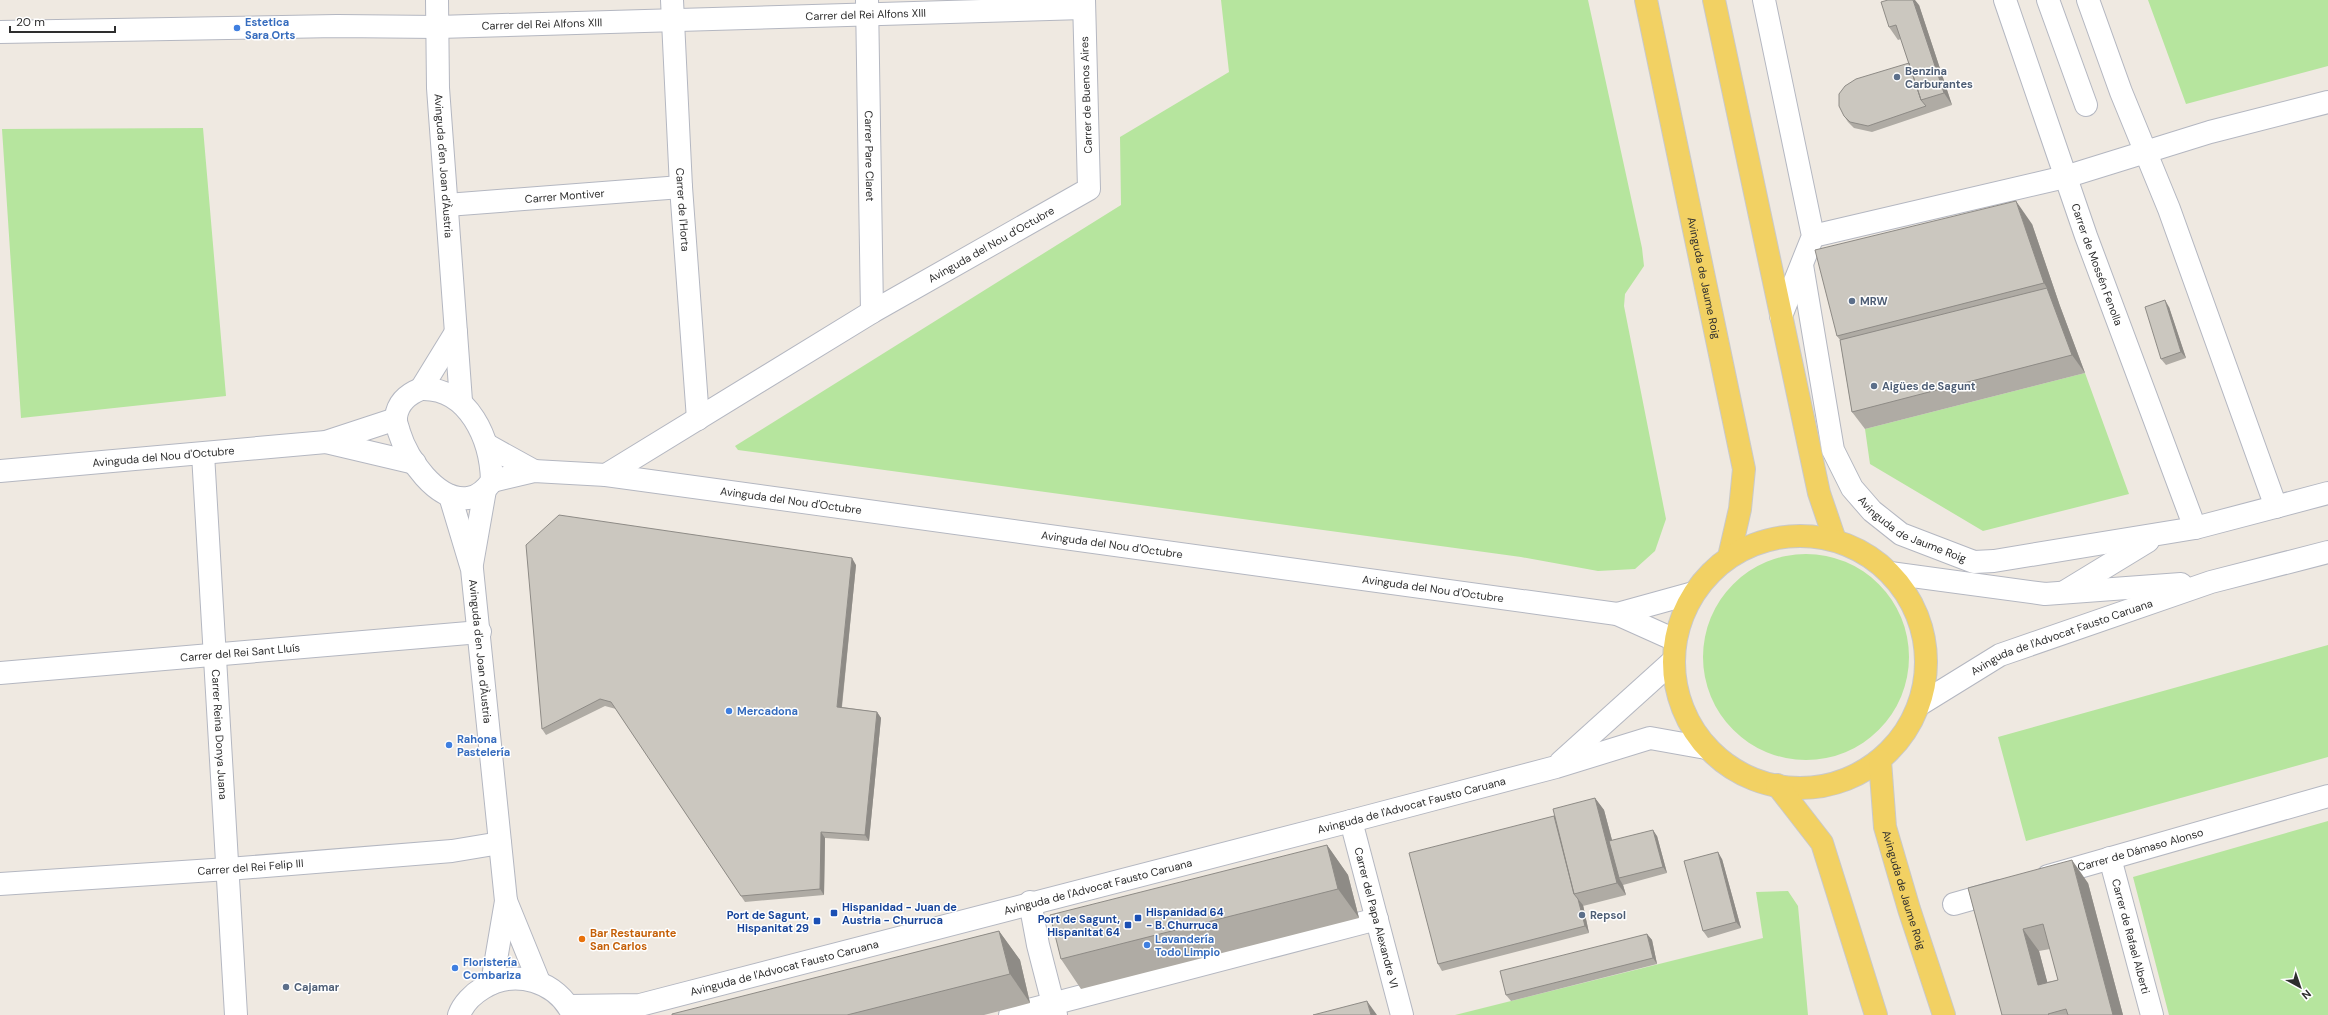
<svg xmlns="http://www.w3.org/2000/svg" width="2328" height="1015" viewBox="0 0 2328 1015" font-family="'DM Sans',sans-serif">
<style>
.green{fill:#b6e59e}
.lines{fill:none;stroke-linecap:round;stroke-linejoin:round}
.minor-casing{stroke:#b4b7c1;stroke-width:24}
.major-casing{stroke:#c9c9c9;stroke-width:24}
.minor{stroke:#fff;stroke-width:22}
.major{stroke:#f2d163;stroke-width:22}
.wall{fill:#afaba4;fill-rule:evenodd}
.shaded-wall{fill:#8e8b86}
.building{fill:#cbc7bf;stroke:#8e8b86;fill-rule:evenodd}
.shop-dot{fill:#3f7fe0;stroke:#fff;stroke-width:1.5}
.service-dot{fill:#5c6f8a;stroke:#fff;stroke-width:1.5}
.transit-dot{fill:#1a4fb4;stroke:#fff;stroke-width:1.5}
.food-dot{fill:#e8710a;stroke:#fff;stroke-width:1.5}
.labels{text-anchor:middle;stroke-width:3;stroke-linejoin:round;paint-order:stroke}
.street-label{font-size:11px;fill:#2e2e2e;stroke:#fff}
.shop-label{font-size:11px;font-weight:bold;fill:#366cbe;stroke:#fff;text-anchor:start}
.service-label{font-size:11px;font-weight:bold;fill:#4e5e75;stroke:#fff;text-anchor:start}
.transit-label{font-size:11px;font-weight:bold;fill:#164399;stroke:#fff;text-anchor:start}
.food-label{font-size:11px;font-weight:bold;fill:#c56008;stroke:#fff;text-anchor:start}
</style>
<rect width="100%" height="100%" fill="#efe9e1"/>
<path class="green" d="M1221,0H1588L1642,248L1644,266L1625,294L1624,306L1666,519L1655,551L1635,569L1598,571L1521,557L738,450L735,446L1121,205L1120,137L1229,72Z
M2148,0H2328V66L2186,104Z
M203,128L226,396L21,418L2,129Z
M2085,373L2129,494L1983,531L1870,464L1865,429Z
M1703 657a103 103 0 1 1 206 0a103 103 0 1 1-206 0Z
M2328,645V757L2026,841L1998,737Z
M2328,821V1015H2169L2133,877Z
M1788,891L1798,906L1808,1015H1455L1763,938L1756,892Z"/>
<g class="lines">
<defs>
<g id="minor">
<path id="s1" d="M437,0L438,88L461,401"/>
<path id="s2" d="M672,0L681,187L698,419"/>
<path id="s3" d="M867,0L872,312"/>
<path d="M1764,0L1813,236L1781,316"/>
<path id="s4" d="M2005,0L2086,236L2195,528"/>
<path d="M2048,0L2086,105"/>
<path d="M2088,0L2121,92L2169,209L2276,507"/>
<path id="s5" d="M0,32L337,26L438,27L1083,8"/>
<path id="s6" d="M447,205L681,187"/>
<path d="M1813,236L2065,177L2210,132L2328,102"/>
<path id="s7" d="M1802,265L1833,450L1852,488L1872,511L1901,534L1974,562L1994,561L2195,528L2328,493"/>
<path d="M421,389C469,387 491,440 492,481C487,488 478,497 468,498C436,502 407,458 399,432C398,427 395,422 396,417C398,402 408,394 421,389Z"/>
<path d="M421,389L456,332"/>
<path d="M326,442L415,463"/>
<path d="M487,445L534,471"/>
<path id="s8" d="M203,454L236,1015"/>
<path id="s9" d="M0,471L326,442L396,419"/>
<path id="s10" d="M606,475L872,312L1089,189L1084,0"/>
<path id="s11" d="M492,481L534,471L606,475L1617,614L1675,640"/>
<path id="s12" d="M450,496L472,569L506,901L492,983"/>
<path d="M472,564L485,490"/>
<path d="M1890,573L2045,594L2181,584"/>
<path d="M2066,591L2148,541"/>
<path d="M1617,614L1693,593"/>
<path id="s13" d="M0,673L480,632"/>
<path id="s14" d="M1919,705L2000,655L2211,582L2328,552"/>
<path d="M1561,762L1673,661"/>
<path id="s15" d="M1351,821L1402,1015"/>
<path id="s16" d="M2110,858L2152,1015"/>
<path id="s17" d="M2048,876L2328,796"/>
<path id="s18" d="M0,884L228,869L452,851L500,843"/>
<path d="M506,901L539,982"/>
<path d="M1030,902L1038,945L1056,1015"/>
<path d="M1954,904L2000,891"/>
<path id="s19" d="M569,1006L640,1005L1351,821L1556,767L1650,738L1706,748"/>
<path d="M459,1015C463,1004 473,994 483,988C515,968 557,981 573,1015"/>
<path d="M1010,1015L1377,919"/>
</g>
<g id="major">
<path id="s20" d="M1646,0L1744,469L1740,509L1729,557"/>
<path d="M1714,0L1819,493L1835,540"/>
<circle cx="1800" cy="662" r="126"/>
<path id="s21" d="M1880,761L1885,827L1909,909L1944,1015"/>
<path d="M1777,785L1822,843L1876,1015"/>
</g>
</defs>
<use href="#minor" class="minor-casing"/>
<use href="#major" class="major-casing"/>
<use href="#minor" class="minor"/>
<use href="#major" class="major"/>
</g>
<path class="wall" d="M1919,5L1952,105L1872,132L1854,128L1848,122L1844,116L1909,63L1901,39L1898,40L1889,27Z
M2032,224L2060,306L2085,373L1865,429L1852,412L1840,340L1837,336Z
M2169,307L2186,358L2166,365L2161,359Z
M856,565L842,707L877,712L881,718L869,841L825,838L824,895L745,902L616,709L605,706L546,735L542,729Z
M1595,798L1604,810L1612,840L1657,836L1667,873L1623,885L1626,895L1583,906V905L1589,933L1442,971L1438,964L1554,816Z
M1327,845L1348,875L1359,918L1081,989L1061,959Z
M1722,859L1741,928L1708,938L1703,931Z
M2088,883L2123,1015H2002L1968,888ZM2050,949L2058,980L2047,982L2039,951Z
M999,931L1020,960L1030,1003L984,1015H672Z
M1647,934L1652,940L1657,964L1511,1001L1506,995Z"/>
<path class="shaded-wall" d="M1913,0H1915L1919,5L1952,105L1944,93Z
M2016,201L2032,224L2060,306L2085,373L2072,355L2047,288L2044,283Z
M2165,300L2169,307L2186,358L2181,352Z
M852,558L856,565L841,713L837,707Z
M877,712L881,718L869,841L865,835Z
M1595,798L1604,810L1622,878H1619L1623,885L1626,895L1617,883Z
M1653,830L1657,836L1667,873L1663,867Z
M821,832L825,838L824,895L820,889Z
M1327,845L1348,875L1359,918L1338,889Z
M1718,852L1722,859L1741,928L1736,922Z
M2072,860L2088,883L2123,1015H2113Z
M1578,899L1583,905L1589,933L1585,926Z
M2023,929L2039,951L2054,1007L2038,985Z
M999,931L1020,960L1030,1003L1010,974Z
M1647,934L1652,940L1657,964L1653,958Z
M1367,1001L1377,1015H1371Z"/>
<path class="building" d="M1888,0H1913L1944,93L1921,100L1896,25L1889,27L1881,2Z
M1909,63L1921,100L1926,106L1868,126L1850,122L1844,116L1839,106V94L1845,86L1856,79Z
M2016,201L2044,283L1837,336L1815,250Z
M2047,288L2072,355L1852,412L1840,340Z
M2165,300L2181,352L2161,359L2145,307Z
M559,515L852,558L837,707L877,712L865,835L821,832L820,889L741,896L611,702L600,699L542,729L526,545Z
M1595,798L1617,883L1574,894L1553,809Z
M1554,816L1574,894L1578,899L1585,926L1438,964L1409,853Z
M1653,830L1663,867L1619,878L1609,841Z
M1327,845L1338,889L1061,959L1050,915Z
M1718,852L1736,922L1703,931L1684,861Z
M2072,860L2113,1015H2068L2066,1009L2048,1014L2049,1015H2002L1968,888ZM2043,924L2058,980L2038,985L2023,929Z
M999,931L1010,974L847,1015H672V1014Z
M1647,934L1653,958L1506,995L1500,971Z
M1367,1001L1371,1015H1313Z"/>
<g class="shop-dot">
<circle cx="237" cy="28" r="4"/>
<circle cx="729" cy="711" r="4"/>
<circle cx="449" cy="745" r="4"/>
<circle cx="1147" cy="945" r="4"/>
<circle cx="455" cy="968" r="4"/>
</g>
<g class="service-dot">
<circle cx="1897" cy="77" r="4"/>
<circle cx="1852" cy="301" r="4"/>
<circle cx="1874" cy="386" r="4"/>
<circle cx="1582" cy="915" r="4"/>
<circle cx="286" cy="987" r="4"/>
</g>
<g class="transit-dot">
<rect x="830" y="909" width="8" height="8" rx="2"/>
<rect x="1134" y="914" width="8" height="8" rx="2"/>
<rect x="813" y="917" width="8" height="8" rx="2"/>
<rect x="1124" y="921" width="8" height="8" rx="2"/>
</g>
<circle class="food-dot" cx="582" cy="939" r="4"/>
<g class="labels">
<g class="street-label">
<text dy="4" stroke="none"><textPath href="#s5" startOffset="866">Carrer del Rei Alfons XIII</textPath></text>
<text dy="4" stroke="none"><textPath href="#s5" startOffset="542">Carrer del Rei Alfons XIII</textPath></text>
<text transform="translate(1086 95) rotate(-92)" y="4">Carrer de Buenos Aires</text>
<text dy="4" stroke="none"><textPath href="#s3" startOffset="156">Carrer Pare Claret</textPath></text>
<text dy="4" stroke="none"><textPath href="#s1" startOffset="166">Avinguda d'en Joan d'Àustria</textPath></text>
<text dy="4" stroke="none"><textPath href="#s6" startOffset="118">Carrer Montiver</textPath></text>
<text dy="4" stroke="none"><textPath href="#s2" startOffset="210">Carrer de l'Horta</textPath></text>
<text dy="4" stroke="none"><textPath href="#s10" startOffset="449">Avinguda del Nou d'Octubre</textPath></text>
<text dy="4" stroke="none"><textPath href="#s4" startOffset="280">Carrer de Mossén Fenolla</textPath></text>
<text dy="4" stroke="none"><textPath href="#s20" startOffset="284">Avinguda de Jaume Roig</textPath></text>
<text dy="4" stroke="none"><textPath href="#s9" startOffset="164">Avinguda del Nou d'Octubre</textPath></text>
<text dy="4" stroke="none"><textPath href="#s11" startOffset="302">Avinguda del Nou d'Octubre</textPath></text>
<text dy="4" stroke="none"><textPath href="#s7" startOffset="305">Avinguda de Jaume Roig</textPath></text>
<text dy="4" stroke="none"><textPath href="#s11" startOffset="626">Avinguda del Nou d'Octubre</textPath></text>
<text dy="4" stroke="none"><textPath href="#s11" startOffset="950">Avinguda del Nou d'Octubre</textPath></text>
<text dy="4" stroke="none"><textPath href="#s14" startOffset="159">Avinguda de l'Advocat Fausto Caruana</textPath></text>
<text dy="4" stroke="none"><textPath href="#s12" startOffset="159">Avinguda d'en Joan d'Àustria</textPath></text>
<text dy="4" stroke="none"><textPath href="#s13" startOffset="241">Carrer del Rei Sant Lluís</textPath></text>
<text dy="4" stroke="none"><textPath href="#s8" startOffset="281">Carrer Reina Donya Juana</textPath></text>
<text dy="4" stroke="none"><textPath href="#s19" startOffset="868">Avinguda de l'Advocat Fausto Caruana</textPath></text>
<text dy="4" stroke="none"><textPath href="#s17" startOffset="96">Carrer de Dámaso Alonso</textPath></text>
<text dy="4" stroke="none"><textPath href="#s18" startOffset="251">Carrer del Rei Felip III</textPath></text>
<text dy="4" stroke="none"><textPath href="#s19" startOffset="544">Avinguda de l'Advocat Fausto Caruana</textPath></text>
<text dy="4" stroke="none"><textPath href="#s21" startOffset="132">Avinguda de Jaume Roig</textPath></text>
<text dy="4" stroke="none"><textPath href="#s15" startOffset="100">Carrer del Papa Alexandre VI</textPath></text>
<text dy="4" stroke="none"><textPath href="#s16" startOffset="81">Carrer de Rafael Alberti</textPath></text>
<text dy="4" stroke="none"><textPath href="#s19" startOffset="220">Avinguda de l'Advocat Fausto Caruana</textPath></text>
</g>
<g class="shop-label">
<text x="245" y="26">Estetica<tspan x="245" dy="13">Sara Orts</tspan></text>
<text x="737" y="715">Mercadona</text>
<text x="457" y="743">Rahona<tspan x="457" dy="13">Pastelería</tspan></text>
<text x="1155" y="943">Lavandería<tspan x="1155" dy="13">Todo Limpio</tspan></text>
<text x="463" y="966">Floristería<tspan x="463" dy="13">Combariza</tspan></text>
</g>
<g class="service-label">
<text x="1905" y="75">Benzina<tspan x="1905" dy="13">Carburantes</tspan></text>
<text x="1860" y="305">MRW</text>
<text x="1882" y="390">Aigües de Sagunt</text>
<text x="1590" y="919">Repsol</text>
<text x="294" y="991">Cajamar</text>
</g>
<g class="transit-label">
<text x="842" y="911">Hispanidad - Juan de<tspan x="842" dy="13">Austria - Churruca</tspan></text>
<text x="1146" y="916">Hispanidad 64<tspan x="1146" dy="13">- B. Churruca</tspan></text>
<text x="809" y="919" text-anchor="end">Port de Sagunt,<tspan x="809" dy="13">Hispanitat 29</tspan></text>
<text x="1120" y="923" text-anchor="end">Port de Sagunt,<tspan x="1120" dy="13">Hispanitat 64</tspan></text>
</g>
<g class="food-label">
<text x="590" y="937">Bar Restaurante<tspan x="590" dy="13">San Carlos</tspan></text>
</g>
</g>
<g transform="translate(2300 987) rotate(140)" stroke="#ffffff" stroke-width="3" paint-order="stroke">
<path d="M0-3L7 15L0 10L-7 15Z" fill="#2e2e2e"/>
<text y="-6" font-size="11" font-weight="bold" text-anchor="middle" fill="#2e2e2e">N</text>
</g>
<path d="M10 26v6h105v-6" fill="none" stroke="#2e2e2e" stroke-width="2"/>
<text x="16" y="26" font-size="12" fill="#2e2e2e" stroke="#ffffff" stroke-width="3" paint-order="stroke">20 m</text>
</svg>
